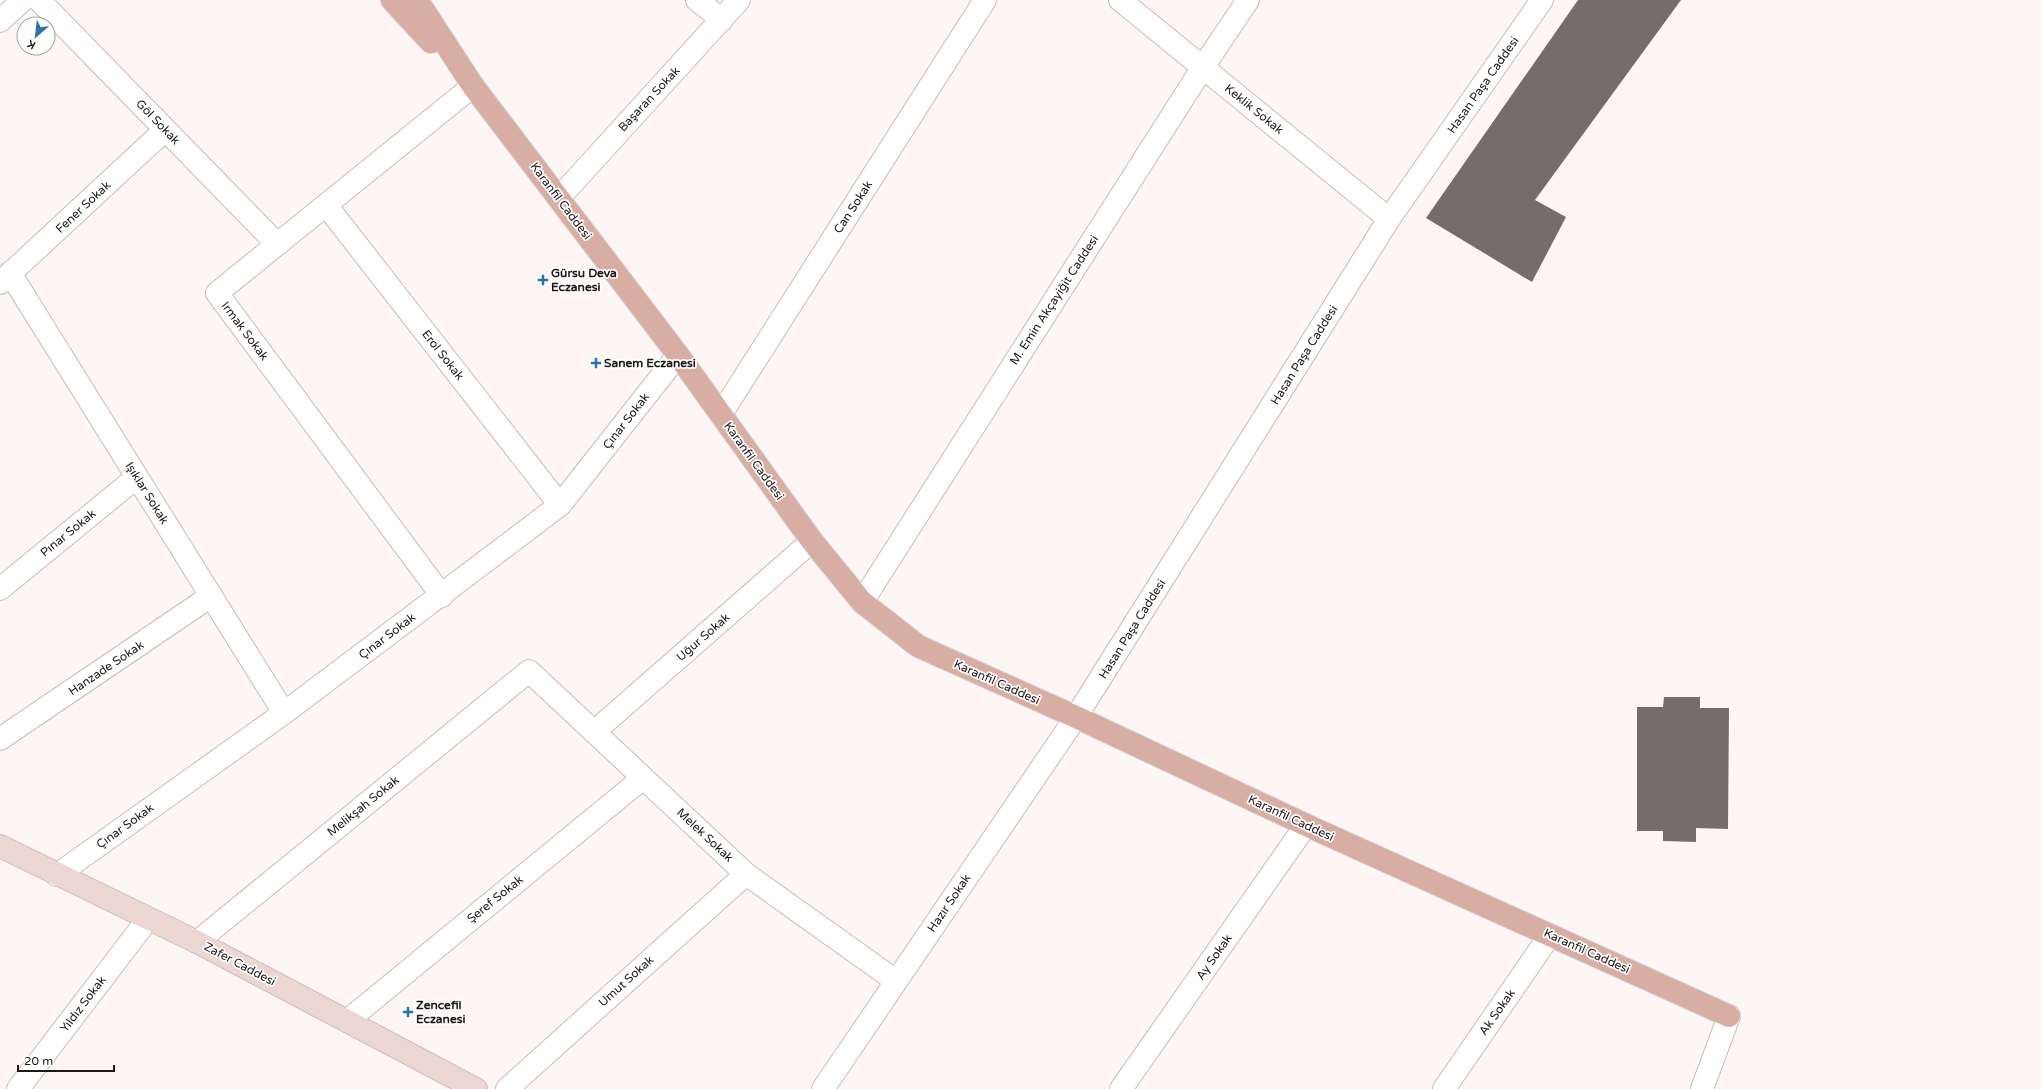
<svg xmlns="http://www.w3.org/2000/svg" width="2041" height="1089" viewBox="0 0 2041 1089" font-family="'Varela Round',sans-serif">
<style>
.building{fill:#776c69}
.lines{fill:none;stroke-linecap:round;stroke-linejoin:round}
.minor-casing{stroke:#c8bcb9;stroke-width:24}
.secondary-casing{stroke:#c8bcb9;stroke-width:24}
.primary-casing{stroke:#d6d5d5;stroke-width:24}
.minor{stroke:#fff;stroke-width:22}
.secondary{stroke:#ecd6d2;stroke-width:22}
.primary{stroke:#d8ada4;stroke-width:22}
.poi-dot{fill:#2974a8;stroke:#fff;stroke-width:1.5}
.labels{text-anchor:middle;stroke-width:3.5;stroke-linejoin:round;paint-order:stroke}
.street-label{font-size:12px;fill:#1c1817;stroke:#fff}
.poi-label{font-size:12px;font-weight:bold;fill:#1c1817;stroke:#fff;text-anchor:start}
</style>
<rect width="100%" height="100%" fill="#fef6f5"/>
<path class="building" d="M1578,0H1681L1535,200L1566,217L1532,282L1426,218Z
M1664,697H1700V708H1729L1728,829L1696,828V842L1663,841V831H1637V707H1663Z"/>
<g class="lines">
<defs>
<path id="minor" d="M39,0L277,244
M697,0L722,20
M1120,0L1389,219
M0,21L23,0
M559,198L739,0
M326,205L560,505
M10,273L284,713
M0,283L165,130
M721,414L985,0
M0,589L137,477
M442,596L217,293L473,86
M862,602L1203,67L1248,0
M594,732L812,541
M0,739L211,596
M57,875L284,713L560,505L678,355
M197,942L529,671L746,874L896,981
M347,1021L643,778
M18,1089L148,919
M507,1089L746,874
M823,1089L1076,717L1389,219L1542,0
M1121,1089L1306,825
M1444,1089L1550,935
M1702,1089L1729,1016"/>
<path id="secondary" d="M0,846L197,942L476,1089"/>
<path id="primary" d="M392,0L431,42
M417,0L473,86L678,355L812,541L862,602L918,646L1076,717L1306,825L1729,1016"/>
</defs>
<use href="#minor" class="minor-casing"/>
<use href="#secondary" class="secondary-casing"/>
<use href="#primary" class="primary-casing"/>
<use href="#minor" class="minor"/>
<use href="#secondary" class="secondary"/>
<use href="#primary" class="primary"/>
</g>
<g class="poi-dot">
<path d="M541 274h4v4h4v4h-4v4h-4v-4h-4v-4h4z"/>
<path d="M594 357h4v4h4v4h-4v4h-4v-4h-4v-4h4z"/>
<path d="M406 1006h4v4h4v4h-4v4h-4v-4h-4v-4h4z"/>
</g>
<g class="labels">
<g class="street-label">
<text transform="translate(1483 85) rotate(-55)" y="4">Hasan Paşa Caddesi</text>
<text transform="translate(649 99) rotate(-47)" y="4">Başaran Sokak</text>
<text transform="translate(1254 109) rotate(39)" y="4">Keklik Sokak</text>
<text transform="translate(158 122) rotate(46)" y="4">Göl Sokak</text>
<text transform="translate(561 201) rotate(53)" y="4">Karanfil Caddesi</text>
<text transform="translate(83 207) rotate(-43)" y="4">Fener Sokak</text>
<text transform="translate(853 207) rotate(-57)" y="4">Can Sokak</text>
<text transform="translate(1054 300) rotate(-57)" y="4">M. Emin Akçayiğit Caddesi</text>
<text transform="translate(245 331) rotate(53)" y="4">Irmak Sokak</text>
<text transform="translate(443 355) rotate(52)" y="4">Erol Sokak</text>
<text transform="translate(1304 355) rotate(-58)" y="4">Hasan Paşa Caddesi</text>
<text transform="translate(626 421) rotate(-52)" y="4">Çınar Sokak</text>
<text transform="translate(754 461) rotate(54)" y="4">Karanfil Caddesi</text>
<text transform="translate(147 493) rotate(58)" y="4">Işıklar Sokak</text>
<text transform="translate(68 533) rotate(-39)" y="4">Pınar Sokak</text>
<text transform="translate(1132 629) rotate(-58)" y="4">Hasan Paşa Caddesi</text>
<text transform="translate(387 636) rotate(-37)" y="4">Çınar Sokak</text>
<text transform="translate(703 637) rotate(-41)" y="4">Uğur Sokak</text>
<text transform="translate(106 668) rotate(-34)" y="4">Hanzade Sokak</text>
<text transform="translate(997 682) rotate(24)" y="4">Karanfil Caddesi</text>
<text transform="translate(363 806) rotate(-39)" y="4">Melikşah Sokak</text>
<text transform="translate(1291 818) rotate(25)" y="4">Karanfil Caddesi</text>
<text transform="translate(125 826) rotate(-36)" y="4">Çınar Sokak</text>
<text transform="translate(705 835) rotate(43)" y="4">Melek Sokak</text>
<text transform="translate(495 899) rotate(-39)" y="4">Şeref Sokak</text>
<text transform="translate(949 903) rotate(-56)" y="4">Hazır Sokak</text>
<text transform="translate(1587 951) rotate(24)" y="4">Karanfil Caddesi</text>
<text transform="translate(1214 957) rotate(-55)" y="4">Ay Sokak</text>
<text transform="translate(240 964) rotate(28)" y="4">Zafer Caddesi</text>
<text transform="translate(626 981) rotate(-42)" y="4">Umut Sokak</text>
<text transform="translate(83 1004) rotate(-53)" y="4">Yıldız Sokak</text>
<text transform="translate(1497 1012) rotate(-55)" y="4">Ak Sokak</text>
</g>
<g class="poi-label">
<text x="551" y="277">Gürsu Deva<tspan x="551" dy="14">Eczanesi</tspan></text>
<text x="604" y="367">Sanem Eczanesi</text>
<text x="416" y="1009">Zencefil<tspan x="416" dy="14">Eczanesi</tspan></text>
</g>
</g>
<g transform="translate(36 36) rotate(208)"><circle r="19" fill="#ffffff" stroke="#a4a3a2"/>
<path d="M0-3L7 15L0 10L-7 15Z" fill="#2974a8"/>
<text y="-6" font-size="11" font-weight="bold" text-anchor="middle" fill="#1c1817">K</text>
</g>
<path d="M18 1065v6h96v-6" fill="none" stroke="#1c1817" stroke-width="2"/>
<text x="24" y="1065" font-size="12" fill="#1c1817" stroke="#ffffff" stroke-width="3" paint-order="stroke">20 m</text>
</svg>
